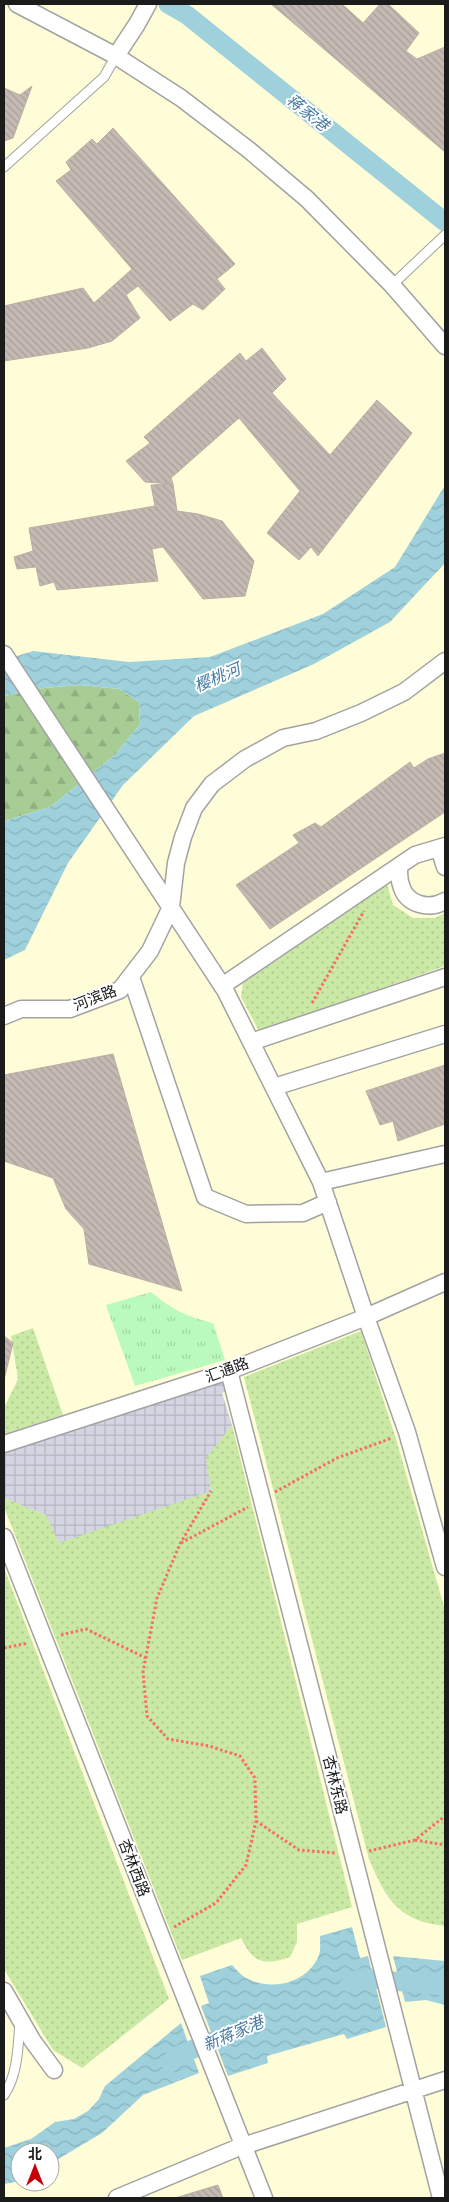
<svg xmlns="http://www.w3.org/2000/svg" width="449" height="2202" viewBox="0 0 449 2202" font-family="'Work Sans','Noto Sans SC',sans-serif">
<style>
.education{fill:#fffdd7;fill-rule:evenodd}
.grass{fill:url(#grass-dots)}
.forest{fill:url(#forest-firs)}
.park{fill:url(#park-tufts)}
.plaza{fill:url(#plaza-grid)}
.water{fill:url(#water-waves)}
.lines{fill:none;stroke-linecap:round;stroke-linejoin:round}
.canal{stroke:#9fd1dc;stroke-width:19}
.building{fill:url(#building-back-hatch);stroke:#beada2}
.lane-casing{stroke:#a2a2a2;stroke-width:11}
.street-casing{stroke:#a2a2a2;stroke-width:19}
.path{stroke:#fb6c62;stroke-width:3;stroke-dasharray:2.5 2.5;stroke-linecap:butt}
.lane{stroke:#fff;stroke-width:9}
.street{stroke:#fff;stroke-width:16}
.labels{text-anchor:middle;stroke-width:4;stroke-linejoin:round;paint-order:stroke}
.street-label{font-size:15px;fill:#1b1b1b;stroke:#fff}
.water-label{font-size:16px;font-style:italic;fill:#4478a3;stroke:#fff}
</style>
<defs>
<pattern id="grass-dots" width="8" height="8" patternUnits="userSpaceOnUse" patternTransform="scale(1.25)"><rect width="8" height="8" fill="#c9e9a4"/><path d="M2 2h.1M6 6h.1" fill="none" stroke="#acc78d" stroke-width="1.8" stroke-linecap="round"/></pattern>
<pattern id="forest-firs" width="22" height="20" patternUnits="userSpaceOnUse" patternTransform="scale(1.25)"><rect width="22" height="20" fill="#a7cd94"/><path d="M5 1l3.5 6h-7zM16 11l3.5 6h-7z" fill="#8faf7f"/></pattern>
<pattern id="park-tufts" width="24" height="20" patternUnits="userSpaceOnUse" patternTransform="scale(1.25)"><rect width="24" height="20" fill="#bafabd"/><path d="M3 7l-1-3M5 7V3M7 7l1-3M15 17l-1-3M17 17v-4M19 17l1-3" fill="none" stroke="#9fd6a2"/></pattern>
<pattern id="plaza-grid" width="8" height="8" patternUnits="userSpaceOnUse" patternTransform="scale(1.25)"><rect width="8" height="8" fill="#d4d5e2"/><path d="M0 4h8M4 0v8" fill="none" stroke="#b5b6c1"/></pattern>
<pattern id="water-waves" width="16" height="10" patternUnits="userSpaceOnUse" patternTransform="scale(1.25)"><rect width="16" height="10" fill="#9fd1dc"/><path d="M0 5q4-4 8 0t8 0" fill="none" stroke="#88b3bc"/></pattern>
<pattern id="building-back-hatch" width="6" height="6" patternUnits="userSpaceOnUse" patternTransform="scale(1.25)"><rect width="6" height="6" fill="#c4bab3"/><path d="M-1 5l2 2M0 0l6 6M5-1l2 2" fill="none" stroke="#a89f99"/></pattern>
</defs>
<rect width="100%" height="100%" fill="#ede8e0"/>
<path class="education" d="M4,4H445V2198H4ZM20,2152H50V2182H20Z"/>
<path class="grass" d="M387,884L393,905L413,918H435L445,913V966L259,1031L241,997L243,983Z
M33,1328L63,1415L4,1434V1408L18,1379L11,1336Z
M361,1331L396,1439L445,1610V1926C398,1921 386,1899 369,1859L244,1377Z
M232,1425L352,1907L297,1924V1942L290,1957C264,1966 253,1963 241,1938L182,1960L4,1507V1498L46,1515L211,1491L205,1458Z
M4,1568L169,1999L82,2068L53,2050L4,1969Z"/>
<path class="forest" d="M80,685L119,689L139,702L140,724L115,755L50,807L4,821V696L44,688Z"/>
<path class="park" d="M151,1292C173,1310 185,1316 213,1323L225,1360L135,1386L106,1305Z"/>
<path class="plaza" d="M224,1372L228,1391L222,1393L232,1425L206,1458L211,1491L59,1543L46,1515L4,1498V1444Z"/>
<path class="water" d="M445,481V563L390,622L314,664L194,716L123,785L68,863L25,950L4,960V821L50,807L115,755L140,724L139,702L119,689L80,685L44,688L4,696V660L33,651L129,662L210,657L323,614L395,567L444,487Z
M352,1927L360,1958L368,1956L386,2027L347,2039L344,2034L267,2056L268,2063L228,2076L201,2006L209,2003L200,1976L232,1965C236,1969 239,1973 243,1976C268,1993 308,1984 319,1955C321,1949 320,1941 320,1936Z
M393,1956L445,1961V2005L426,2000L405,2002Z
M181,2023L199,2073L143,2095L102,2133L50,2164V2152H20V2181L4,2184V2148L31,2139L55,2122L74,2119L88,2111L99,2099L105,2086Z"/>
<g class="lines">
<path class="canal" d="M168,4L187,15L445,222
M350,1983L362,1978L445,1986
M170,2063L179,2055L237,2031"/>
</g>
<path class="building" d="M271,4H342L363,23L380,4H388L419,33L406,51L417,59L445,47V152Z
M32,86L13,138L4,141V88L20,95Z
M113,128L235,264L217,279L225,289L203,310L193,304L170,321L138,286L126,295L140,318L112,341L88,348L4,361V306L83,288L94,303L132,269L56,181L71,170L66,162L92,139L97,144Z
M262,348L286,379L272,393L330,455L377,400L412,433L318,556L311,547L299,560L267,533L300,491L239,418L171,478L173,484L145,482L126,461L150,443L144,437L240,353L246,361Z
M173,484L177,511L198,514L222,521L254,561L245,596L203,599L163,547L152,549L158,581L57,590L54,582L40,586L36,567L17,569L14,557L33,551L29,528L155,506L151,485Z
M445,753V812L270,929L236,885L299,843L293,835L315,823L321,827L410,762L414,768L428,759Z
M113,1054L182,1291L89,1264L84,1229L66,1209L53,1178L4,1161V1075Z
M445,1065V1124L398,1141L393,1121L380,1125L366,1091Z
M4,1336L13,1343L4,1380Z
M218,2185L223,2198H175Z"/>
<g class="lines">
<defs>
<path id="lane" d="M4,167L104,77L116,56
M392,285L445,235
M4,2095C18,2075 18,2046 20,2022"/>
<path id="street" d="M17,4L116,56L181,98L249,150L307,199L392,285L445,346
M116,56L137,24L148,4
M4,654L225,990L321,1182L366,1317L407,1432L445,1567
M439,848L445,867
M399,866C399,872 399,880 401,885C406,905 429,910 445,901
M131,977L205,1197L246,1214L303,1213L328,1202
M222,986L415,855L445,846
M4,1016L21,1009H70L120,990L150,951L171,907L176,863L183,837L194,808L212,784L245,759L283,738L316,731L361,713L404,692L445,661
M251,1042L445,977
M274,1087L445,1034
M321,1182L445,1154
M229,1371L441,2198
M4,1444L229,1371L366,1317L445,1282
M4,1537L264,2198
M4,1991L32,2040L54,2070
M117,2198L237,2148L445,2080"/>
</defs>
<use href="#lane" class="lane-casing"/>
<use href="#street" class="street-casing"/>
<path class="path" d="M312,1003L364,911
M275,1492L337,1458L392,1438
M181,1543L248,1507
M61,1635L86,1629L146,1658
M4,1648L28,1643
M256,1821L299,1850L336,1853
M415,1840L445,1845
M369,1851L415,1840L445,1816
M174,1927L216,1903L246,1865L256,1821L255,1778L240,1756L209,1746L168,1739L147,1716L143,1672L157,1598L180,1544L211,1491"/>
<use href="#lane" class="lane"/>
<use href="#street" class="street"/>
</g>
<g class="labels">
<g class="street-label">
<text transform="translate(95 998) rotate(-21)" y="5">河滨路</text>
<text transform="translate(227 1370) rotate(-20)" y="5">汇通路</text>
<text transform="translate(335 1785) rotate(76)" y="5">杏林东路</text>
<text transform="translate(134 1868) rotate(69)" y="5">杏林西路</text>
</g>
<g class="water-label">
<text transform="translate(308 112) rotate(39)" y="6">蒋家港</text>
<text transform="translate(217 677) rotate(-23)" y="6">樱桃河</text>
<text transform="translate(233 2033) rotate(-23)" y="6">新蒋家港</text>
</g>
</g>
<rect width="449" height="2202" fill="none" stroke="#1b1b1b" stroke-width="10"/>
<g transform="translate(35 2167)"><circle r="24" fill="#ffffff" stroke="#a4a4a4"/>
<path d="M0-4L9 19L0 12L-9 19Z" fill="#c60008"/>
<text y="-8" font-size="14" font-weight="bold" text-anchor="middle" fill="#1b1b1b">北</text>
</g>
</svg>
